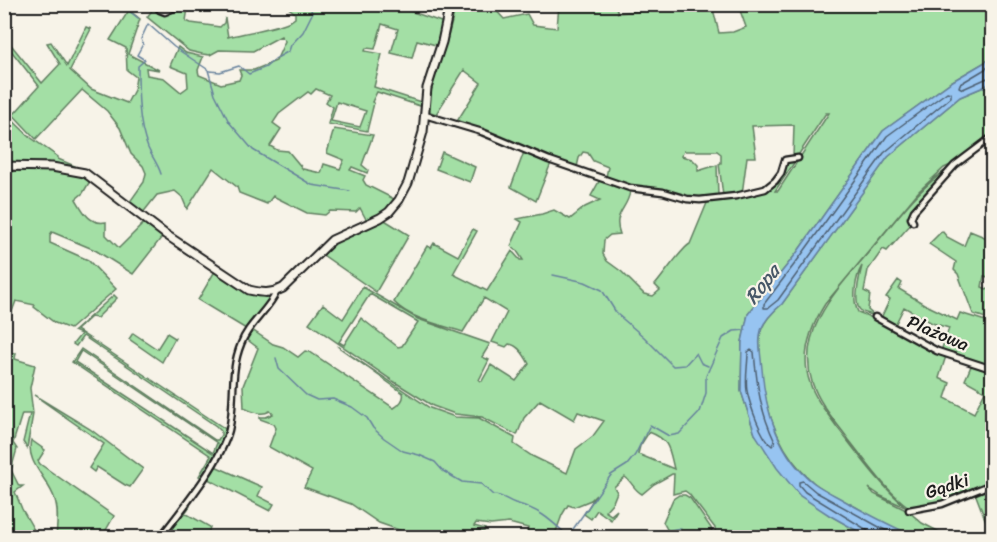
<svg xmlns="http://www.w3.org/2000/svg" width="997" height="542" viewBox="0 0 997 542" font-family="Sriracha,sans-serif">
<style>
.green{fill:#a3dfa5;stroke:#607e60;stroke-width:1.5;fill-rule:evenodd}
.water{fill:#97c4f1;stroke:#66819c;stroke-width:1.5}
.lines{fill:none;stroke-linecap:round;stroke-linejoin:round}
.shore{stroke:#4d5f71;stroke-width:1.5}
.stream{stroke:#66819c;stroke-width:1.5}
.street-casing{stroke:#1c1c1c;stroke-width:9}
.secondary-casing{stroke:#1c1c1c;stroke-width:11}
.street{stroke:#f7f3e8;stroke-width:4.5}
.secondary{stroke:#f7f3e8;stroke-width:7}
.labels{text-anchor:middle;stroke-width:4.5;stroke-linejoin:round;paint-order:stroke}
.street-label{font-size:18px;fill:#1c1c1c;stroke:#f7f3e8}
.water-label{font-size:20px;font-style:italic;fill:#475767;stroke:#f7f3e8}
</style>
<rect width="100%" height="100%" fill="#f7f3e8"/>
<filter id="ink" filterUnits="userSpaceOnUse"><feTurbulence type="fractalNoise" baseFrequency=".0167" numOctaves="2"/><feDisplacementMap in="SourceGraphic" scale="12" xChannelSelector="R" yChannelSelector="G"/><feConvolveMatrix kernelMatrix="1 2 1 2 8 2 1 2 1" color-interpolation-filters="sRGB"/></filter>
<g filter="url(#ink)">
<path class="green" d="M676,4L712,5L719,33L733,32L746,27L738,5H992V58L951,82L883,131L796,254L748,314L742,342L741,391L755,434L829,515L868,537H716L715,528L689,494L685,491L673,494L674,474H672L654,484L642,494C634,490 632,482 625,477L614,487L617,492L613,502L605,511L611,515L617,510L611,520L597,510L591,519L584,514L596,495L591,500L574,507L568,505L562,515L554,537H526L528,528L509,523L491,525L476,523L474,526L485,529L484,531H477V532L493,534L492,535L484,534L483,538L419,537L379,523L351,504L304,487L312,471L269,447L276,428L274,424L260,419V417H266L273,414L270,411C261,416 254,412 244,408L243,386L258,348L245,338L252,330L273,344L283,347L298,357L305,351L310,352L394,408C399,405 405,399 403,393L337,346L430,408L455,417L479,418L515,438L514,444L532,456L567,473L576,449L593,436L604,421L578,412L574,420L540,400L524,418L517,435L482,417L455,414L433,406L393,381L309,323L323,304L343,319L363,287L418,319L490,344L482,357L489,360L479,380L482,381L491,365L516,381L529,364C525,356 519,345 509,344L506,347L492,342L507,312L484,298L463,332C441,325 410,319 394,302L427,246L431,248L434,243L458,256L473,229L477,231L453,274L487,291L512,251L520,260H523L517,251L511,246L522,222L517,219L542,214L554,210L570,219L585,207L600,200L591,196L601,178L630,191C628,209 612,213 620,234L610,235L604,240L603,254L607,261L622,272L644,294L653,296L660,290L655,285C663,276 682,248 690,244L707,203C739,191 776,205 787,161L796,160L775,191H778L829,113H826L797,157H793L794,125L752,126L756,157H747L742,194L723,196L719,164L721,163V154L717,151H684L681,156L692,159L698,165V171L717,165L718,196L701,199L685,197L656,189L629,186L606,177L608,167L593,161L588,153L583,152L579,158L577,167L552,160L456,123L481,83L464,70L436,114L428,111C431,74 451,42 455,5H491L504,19L527,14L533,25L557,28L559,5H615L618,13L654,10V6ZM370,294L418,322L402,346L398,347L361,318L344,345L339,342ZM649,432C670,440 669,449 674,469L638,454L640,446Z
M156,5H186L185,7L188,8L186,21L191,23L220,27L224,23L225,18L228,37C244,33 287,26 295,18V13L285,5H393L444,23L436,45L417,40L412,58L391,53L398,29L382,24L375,49L366,48L365,51L382,54L374,87L424,103L423,107L377,92L372,102L374,103L367,131L328,124L333,107L326,102L330,95L316,89L311,94L308,92L279,114L273,123L281,129L270,146L277,150L288,151L303,169L321,173L324,164L340,169L344,160L327,153L334,129L373,135L362,165L368,170L367,173L352,167L350,170L365,176L363,180L366,185L396,200L385,210L367,221L360,208L356,212L330,211L325,215L307,213L273,196L267,204L239,193L237,187L213,168L187,209L182,197L175,191L157,195L142,214L129,203L144,182L146,173L143,166L131,154L120,128L107,111L82,90L36,139L5,106L4,105L15,113L39,86L5,43L8,41L42,83L60,64L47,43L51,42L67,66L86,27L91,29L70,70L91,89L127,103L134,90L136,77L127,70L126,48L110,40L129,10L140,19L128,54L159,70L146,68L147,75L164,78L181,92L188,87L187,73L170,66L178,47L186,53L203,57L198,70L199,75L221,84L239,80L241,75L239,70H254L276,61L285,41L281,36L253,51L219,50L210,55L202,54L189,51L147,17ZM337,102L366,111L360,127L331,121Z
M992,80V135L953,164L944,168L919,191L825,304C810,328 800,355 810,383C815,399 827,413 837,427C859,455 879,484 907,508L881,496L869,488L874,494L908,511L922,523L949,537C939,537 928,539 917,537C900,535 872,516 856,507C842,499 825,492 813,482C779,453 765,411 761,369C759,336 755,327 782,304L888,157L960,97L986,86Z
M4,112L30,137L58,157V159L77,167L46,162L5,163Z
M442,152L475,167L470,182L436,169Z
M524,152L551,163L536,201L511,187Z
M949,168L913,209L910,219L912,223L887,251L883,249L868,270L864,291L870,294L868,310L875,316C871,314 864,313 861,311C852,304 860,274 862,266C855,278 852,300 858,312C889,323 916,344 946,356L939,378L950,383L945,398L974,413L985,391L965,380L972,364L992,370V482L941,503L910,508C885,490 868,464 849,440C836,422 819,404 812,382C795,328 842,285 873,247C896,220 918,188 949,168Z
M45,169L72,173L90,181L83,193L76,199C83,211 89,225 106,222V235L119,248L144,223L162,237L133,274L95,250L52,232L50,235V243L88,260L116,289L70,329L55,323L34,307L35,305L16,301L5,330V172Z
M383,219L409,235L376,292L323,255C336,237 364,229 383,219Z
M942,231L947,237L964,246L970,231L992,240V278L984,276L982,287L992,291V320L973,314L958,274L954,270L956,262L929,244Z
M215,271L252,294L270,297L265,308L246,329L198,300Z
M898,280L902,283L899,289L924,304L957,320L960,313L992,323V349L987,365L941,351L949,328L932,323L904,307L894,327L881,318L890,299L886,297Z
M114,295L117,298L97,318L91,317L77,330L227,430L219,451L202,478L199,476L211,456L72,362L81,349L215,440H218L221,435V431L216,426L83,336L76,346L73,344L81,334L74,331ZM81,351L217,443L213,453L75,362Z
M133,333L157,349L167,333L175,338L162,362L129,339Z
M16,353L15,359L35,365L30,388L33,414L27,448L23,442L30,414H22L13,443L17,449L11,470L19,486H23L15,492L22,509L38,537H5V355Z
M34,395L90,429L143,469L130,487L125,485L97,467L94,472L89,468L104,444Z
M31,440L45,450L38,461L40,464L114,516L102,537H56C57,525 59,511 55,500C49,479 25,463 31,440Z
M215,466L262,487L258,496L274,504L270,511L206,478Z
M992,485V537L975,493Z
M679,495H685L690,498L711,528L713,537H656L668,531L663,522L673,499Z
M188,505L190,506L185,513L210,527L208,534L214,537H173L166,533Z"/>
<path class="water" d="M992,58V80L986,86L960,97L888,157L782,304C754,327 759,337 762,369C765,411 779,456 814,483C825,491 839,497 850,504C872,516 893,527 916,537H868L829,515L800,496L777,468L755,434L741,391L742,342L748,314L796,254L883,131L951,82Z"/>
<g class="lines">
<path class="shore" d="M992,65L960,84L959,87L963,89L992,76
M947,92L951,93V97L884,153L778,300L768,308H764V304L800,257L887,136Z
M751,350L754,352C757,386 760,411 775,442L772,446C761,438 750,405 747,391C745,379 748,364 748,352Z
M870,538L867,530L805,492L799,485V482L803,481L816,492L881,528L902,538"/>
<path class="stream" d="M120,4L138,18
M208,70L215,94L229,122L253,150L312,185L350,191
M161,174C158,164 152,157 148,148C138,124 138,92 138,66L145,60L137,55L143,44L141,39L148,24L174,47L210,71L220,72L239,66L249,74L266,67L275,59L289,51L291,45L303,32L312,14L310,4
M553,275L585,282L602,290L617,314L644,337L673,366L685,365L696,353L701,363L708,366
M276,358L279,369L306,395L317,400L333,399L352,407L367,418L373,428L384,438L403,451L419,455L435,462L443,471L462,482L481,484L493,495C503,495 506,500 515,503C540,510 548,518 567,535L571,532L611,475L627,465L635,455L650,425L669,436L679,434L700,412L706,393V376L723,338L734,331L746,330
M4,524L16,538
M654,538L666,531L681,528"/>
<defs>
<path id="street" d="M155,4L160,10L165,12L174,8V4
M425,115L482,132L549,160L630,188L663,192L687,199L700,200L736,196L765,189L775,181L781,173L785,160L798,158
M913,222L911,218L914,211L955,165L992,137
M875,317L937,351L992,369
M909,510L942,504L992,484
M160,538C182,509 220,464 229,430C236,401 229,373 241,344C248,324 268,311 277,291"/>
<path id="secondary" d="M4,166L52,167L85,173L165,234L249,290C262,293 271,294 283,288L332,240L380,218L389,212L399,200L408,183L423,132L427,88L442,42L450,4"/>
</defs>
<use href="#street" class="street-casing"/>
<use href="#secondary" class="secondary-casing"/>
<use href="#street" class="street"/>
<use href="#secondary" class="secondary"/>
</g>
</g>
<g class="labels">
<g class="street-label">
<text transform="translate(938 333) rotate(23)" y="6">Plażowa</text>
<text transform="translate(947 486) rotate(-18)" y="6">Gądki</text>
</g>
<g class="water-label">
<text transform="translate(762 284) rotate(-52)" y="7">Ropa</text>
</g>
</g>
<rect width="997" height="542" fill="none" stroke="#f7f3e8" stroke-width="24"/>
<rect x="12" y="12" width="973" height="518" fill="none" stroke="#1c1c1c" stroke-width="2" filter="url(#ink)"/>
</svg>
